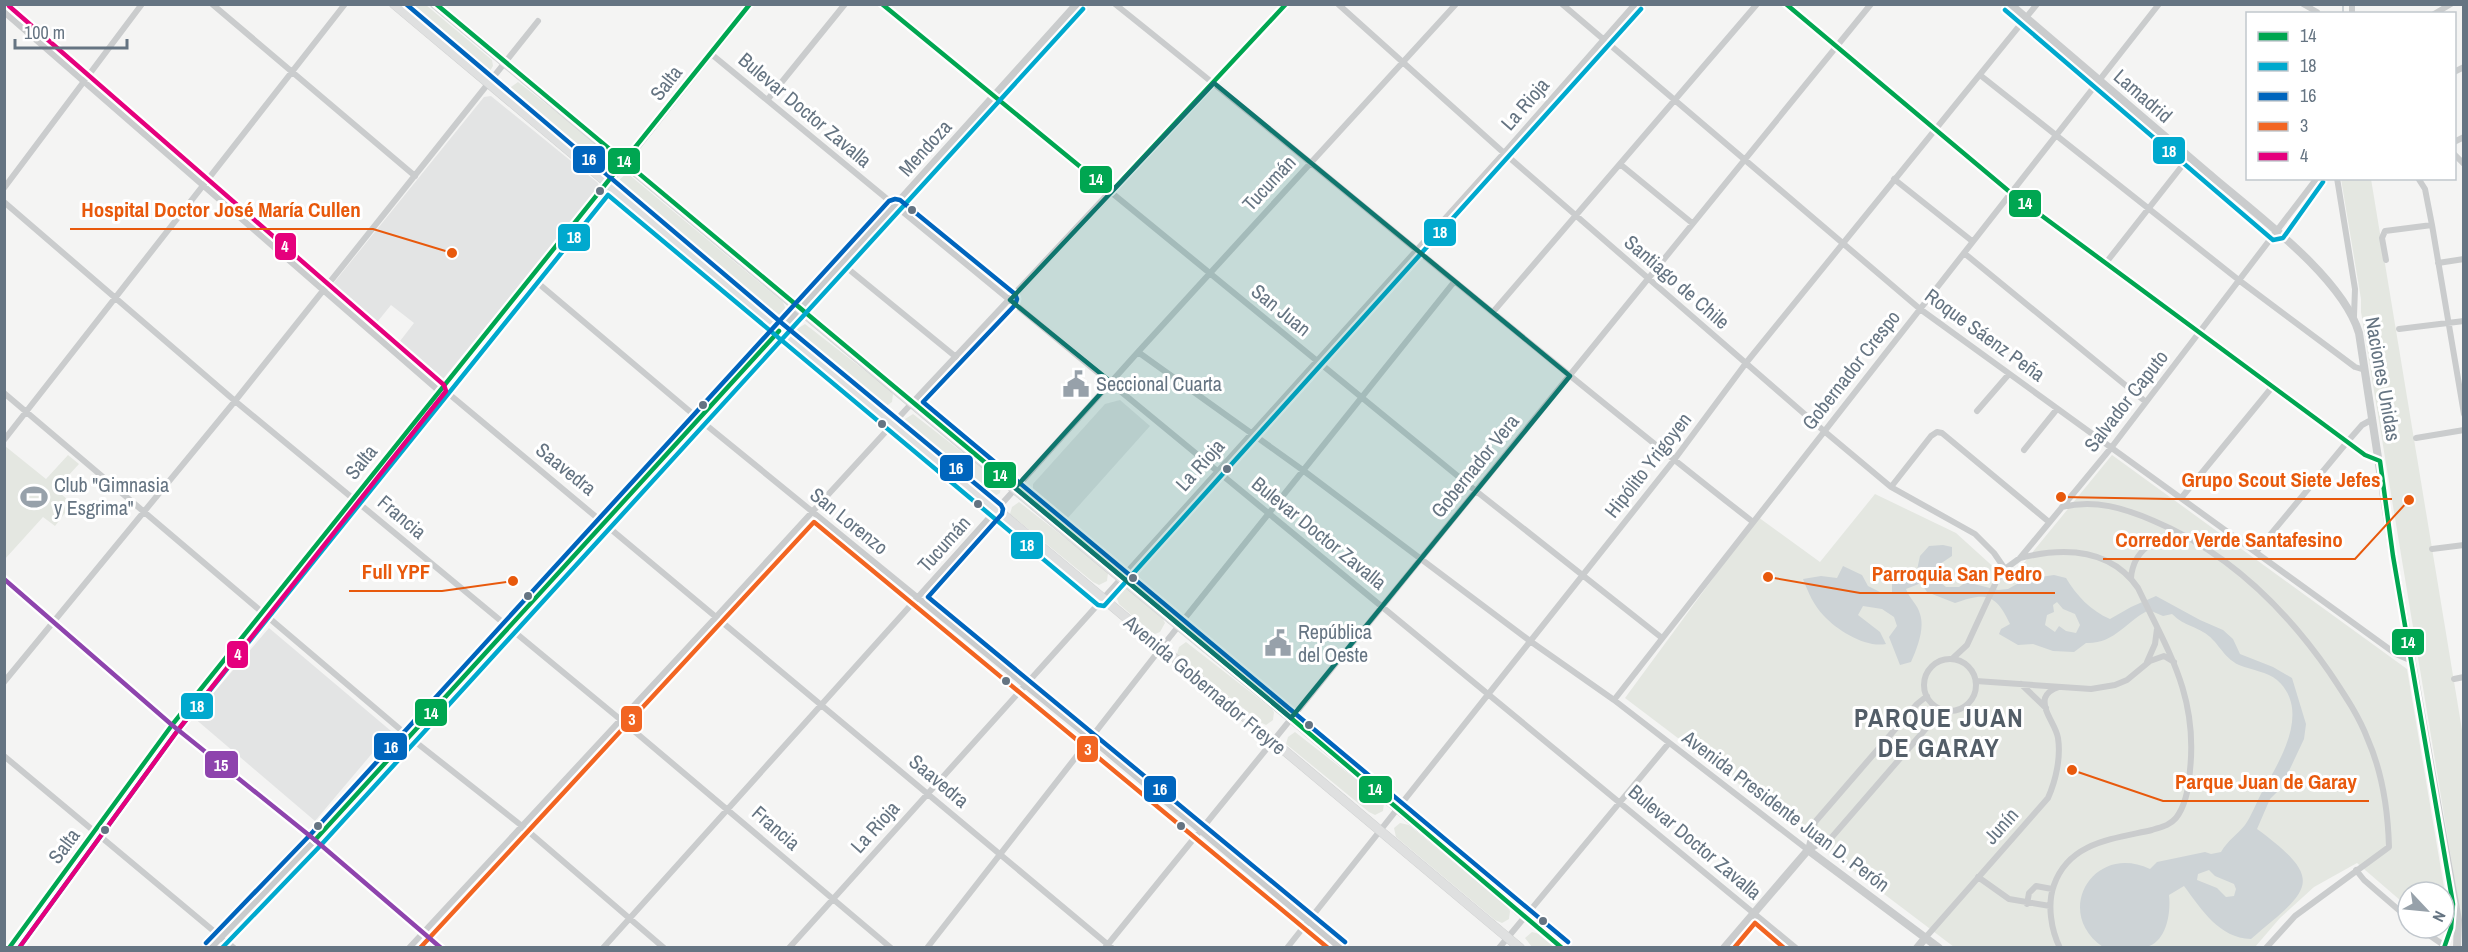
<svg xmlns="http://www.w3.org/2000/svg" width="2468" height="952" viewBox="0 0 2468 952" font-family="'Archivo Narrow',sans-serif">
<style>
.built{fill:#e3e4e4}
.green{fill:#e4e7e1}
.water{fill:#cdd3d6;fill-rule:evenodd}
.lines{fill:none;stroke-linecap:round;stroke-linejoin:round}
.stream{stroke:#cdd3d6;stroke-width:2}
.secondary-casing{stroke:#d0d1d1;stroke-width:10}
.minor{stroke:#cacccd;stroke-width:6}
.tertiary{stroke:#cacccd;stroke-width:8}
.secondary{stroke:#dfe0e0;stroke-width:9}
.bus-1-casing{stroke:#fff;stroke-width:9}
.bus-2-casing{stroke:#fff;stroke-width:9}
.bus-3-casing{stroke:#fff;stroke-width:9}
.bus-4-casing{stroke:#fff;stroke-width:9}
.bus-5-casing{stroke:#fff;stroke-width:9}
.bus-6-casing{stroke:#fff;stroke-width:9}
.bus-1{stroke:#00a651;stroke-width:4.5}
.bus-2{stroke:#00a9ce;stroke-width:4.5}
.bus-3{stroke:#0065bd;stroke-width:4.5}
.bus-4{stroke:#f26522;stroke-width:4.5}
.bus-5{stroke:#e5007d;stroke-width:4.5}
.bus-6{stroke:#8e44ad;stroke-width:4.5}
.marked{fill:#0f766e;fill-opacity:0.2;stroke:#0f766e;stroke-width:4.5;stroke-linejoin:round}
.bus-dot{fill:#657482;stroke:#fff;stroke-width:2}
.labels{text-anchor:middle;stroke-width:6;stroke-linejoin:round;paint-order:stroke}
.street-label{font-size:20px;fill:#657482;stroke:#fff}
.poi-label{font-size:20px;fill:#657482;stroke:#fff;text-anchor:start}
.district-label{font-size:26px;font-weight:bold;letter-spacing:1.5px;fill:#535e68;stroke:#fff}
.leader{fill:none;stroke:#e8590c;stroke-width:2}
.callout-dot{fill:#e8590c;stroke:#fff;stroke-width:2}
.callout-label{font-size:21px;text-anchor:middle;font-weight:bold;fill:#e8590c;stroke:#fff;stroke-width:6;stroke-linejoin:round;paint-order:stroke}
.line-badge{stroke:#fff;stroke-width:2}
.badge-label{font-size:16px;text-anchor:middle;font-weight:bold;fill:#fff}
</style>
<rect width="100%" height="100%" fill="#f4f4f3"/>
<path class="built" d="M491,96L598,183L599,188L443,379L438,380L397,345L414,323L391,305L374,326L333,292L332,285L484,97Z
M1120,400L1150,426L1066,520L1033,492V484L1105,404Z
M269,628L391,731L315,821L193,717Z"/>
<path class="green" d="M401,5H426L492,60L493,66L490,71L482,73Z
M518,82L603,148L606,152L605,160L598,165L591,162L509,94L511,87Z
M627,173L783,302L786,310L777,320L772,318L620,189L619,180Z
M2341,179H2371L2463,736V930L2361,312V299Z
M805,324L890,390L893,394L892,402L885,407L878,404L795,336L797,329Z
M913,414L998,480L1001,485L1000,493L993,497L986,494L903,426L905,419Z
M5,446L46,479L68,455L79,464L56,489L72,504L55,526L43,517L5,559Z
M2112,455L2407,669L2445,893L2444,894V892H2408V907L2357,863L2314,887L2280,918L2255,947H1954L1625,698L1758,517L1820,562L1875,494L1956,533L2009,581Z
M1019,502L1105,569L1108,573L1107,581L1099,585L1093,582L1010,514L1012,507Z
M1123,588L1128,589L1162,617L1165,623L1160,632L1155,634L1150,631L1119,604L1116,596Z
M1186,642L1271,708L1274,712L1273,720L1266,725L1260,722L1177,654L1179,647Z
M1295,732L1381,799L1384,803L1383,811L1375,815L1369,812L1286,744L1288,737Z
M1400,823L1409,825L1507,907L1510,911L1509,919L1502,923L1495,920L1396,837L1394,828Z
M1532,932L1540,934L1556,947H1532L1525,938Z"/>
<path class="water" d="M1943,545L1952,547V556L1937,566L1934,577L1946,587H1959L1966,582L1998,590L2008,589L2026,579L2054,575L2066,578C2076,595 2091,611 2110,619L2131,607L2156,596L2200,620L2223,630L2233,639L2240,654L2273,667L2292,678L2306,724L2304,739L2281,788L2270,799L2257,829C2328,881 2309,890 2251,939C2219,938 2202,910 2184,886L2169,895C2171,912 2167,942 2146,947C2133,951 2116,947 2103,947C2052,912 2094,842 2150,869L2157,862L2205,852L2211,854L2221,852C2228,840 2237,835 2245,825C2252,815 2256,803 2262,792C2279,762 2312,711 2277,680C2268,672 2251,670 2239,665C2222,657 2218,640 2203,632C2190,624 2185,626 2172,614L2163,616L2149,610C2126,621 2115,644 2086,643L2074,652L2053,651L2033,644L2018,645L1999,634L2001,629L2010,624C1996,593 1985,592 1955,603L1927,592L1921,583L1906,589C1909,598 1918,605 1920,614C1925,629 1917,648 1911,662L1900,665L1889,637L1897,626L1894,617L1882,609L1863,606L1858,615L1880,632L1886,644C1866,648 1838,631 1824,616C1814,606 1808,592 1803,579L1821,576L1837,578L1843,566L1862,575L1868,586L1880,592L1892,593V584L1905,582L1909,573L1917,570L1920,556L1929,546ZM2057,602L2063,609L2075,614L2080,625L2076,633L2066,631L2059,626L2055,632L2045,625L2047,615L2054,612L2053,605ZM2209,870L2215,876L2234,884L2236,889L2234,896L2226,897L2217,888L2197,880L2198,874Z"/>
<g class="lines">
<path class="stream" d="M2343,14V4"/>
<defs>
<path id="secondary" d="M394,4C768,320 1144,634 1520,948
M435,4L1128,584L1291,718L1563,948"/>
</defs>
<use href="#secondary" class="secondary-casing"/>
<path class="minor" d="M212,4L415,176
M881,4L1476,491L1662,638
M1115,4C1329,175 1537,353 1753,522
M1338,4L1504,153L1824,431L1891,487L1975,534L1994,553L2005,569
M1562,4L1920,309L2396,654L2412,661
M1785,4L2011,193L2365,455L2380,461
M2303,4L2317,12
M2352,4V14
M4,12L439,391L449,394L1112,948
M2434,14L2451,4
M710,53L1796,948
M2454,72L2464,67
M1980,75L2240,281L2355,367L2365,370
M768,99L845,4
M2454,142L2464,137
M2454,154L2464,164
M1620,164L1692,223
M2337,178L2355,289L2354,316
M2418,178L2425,189L2432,225L2464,414
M1894,179L1972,241
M4,188L142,4
M4,202L235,401L621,720L891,948
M1964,253L2146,402
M2386,260L2382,238L2385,231L2432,225
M841,263L956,357
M2438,263L2464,259
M2105,264L2189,157
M532,278L700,420L1091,739L1340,948
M1493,312L1757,4
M2399,329L2464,321
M1138,352L1304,471L1530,641L1614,700L1808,850
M4,393L408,736L522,826L664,948
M1977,411L2009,374
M2416,438L2464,430
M4,440L345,4
M2024,450L2057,409
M1891,487L1931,436L1937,432L1942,433L2049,522
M2182,497L2273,386
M2062,507C2095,499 2124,508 2154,521C2228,552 2285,608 2330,673C2344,694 2359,716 2368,740C2382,772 2388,812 2389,847L2295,916L2266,948
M2432,549L2464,545
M2256,552L2348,441L2362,425L2373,419
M2020,558C2064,547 2110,548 2138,588C2168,651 2198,696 2190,770C2189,786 2186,805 2176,818C2169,826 2161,827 2152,830C2113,839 2069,842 2054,885C2047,904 2051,930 2060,948
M2131,578C2133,551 2156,535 2182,536
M4,579L172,725L315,840L442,948
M1924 685a26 26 0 1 1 52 0a26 26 0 1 1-52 0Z
M1952,659L1967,645L1997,580L2005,569L2020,558L2111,448L2317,178
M2147,662L2155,644L2157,629
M2454,679L2464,677
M1976,681L2091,689L2115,685L2127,680L2150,661L2164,656L2174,662
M4,682L235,401L538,21
M2021,684L2046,708
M1614,700L2159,4
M4,756L234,948
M1808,850L1815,822L1917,704L1927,696
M1808,850L1832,837L1942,710
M2356,870L2364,880L2408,918
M1978,877L2009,899L2050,906
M2027,904L2029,893L2036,886L2052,889
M2444,904L2452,897
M2419,928L2445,946
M1926,937L2048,798C2056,780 2061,757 2058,738C2056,725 2042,711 2045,698C2047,692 2053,689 2059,687
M9,948L172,725L607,184
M211,948L315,840L779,331
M409,948L716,617L912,403L1286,4
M603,948L1138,352L1456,4
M789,948L1504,153L1635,4
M927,948L1161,648L1454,282
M1105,948L1871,4
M1287,948L1674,460L1746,363L2037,4
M1499,948L1669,743"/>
<path class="tertiary" d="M2010,4C2076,61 2142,116 2208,173C2253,212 2342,276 2359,333L2393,556L2458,920L2457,948
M607,184L750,4
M779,331L895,206L1077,4
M1724,948L1808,850L1939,948
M1917,948L1926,937
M2444,948L2451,928L2453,911"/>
<use href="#secondary" class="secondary"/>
<defs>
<path id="bus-1" d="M436,4L1291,718L1562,948
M882,4L1111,192L1286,4
M1786,4L2011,193L2365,455L2380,461L2393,556L2453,904L2451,928L2444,948
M315,840L779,331
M9,948L172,725L750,4"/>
<path id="bus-2" d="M2005,10L2273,240L2283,238L2323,182
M19,948L178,730L608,195L1098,605L1104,606L1641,9
M222,948L321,845L1083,9"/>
<path id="bus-3" d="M406,4L784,325L1001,505L1003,509L1002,514L928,597L1345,942
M206,943L310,835L889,201L895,199L900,200L1015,294L1017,299L1015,305L923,402L1568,942"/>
<path id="bus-4" d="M420,948L814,522L1328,948
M1734,948L1755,923L1784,948"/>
<path id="bus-5" d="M9,6L444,385L446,391L178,730L19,948"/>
<path id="bus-6" d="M4,579L172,725L315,840L441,948"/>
</defs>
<use href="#bus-1" class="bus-1-casing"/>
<use href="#bus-2" class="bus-2-casing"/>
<use href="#bus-3" class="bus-3-casing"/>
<use href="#bus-4" class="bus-4-casing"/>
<use href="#bus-5" class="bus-5-casing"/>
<use href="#bus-6" class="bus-6-casing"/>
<use href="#bus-1" class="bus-1"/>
<use href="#bus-2" class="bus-2"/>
<use href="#bus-3" class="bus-3"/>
<use href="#bus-4" class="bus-4"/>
<use href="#bus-5" class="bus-5"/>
<use href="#bus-6" class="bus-6"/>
</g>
<path class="marked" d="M1214,83L1570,376L1291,718L1015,488L1111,382L1010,300Z"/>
<defs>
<symbol id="civic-bare" viewBox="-9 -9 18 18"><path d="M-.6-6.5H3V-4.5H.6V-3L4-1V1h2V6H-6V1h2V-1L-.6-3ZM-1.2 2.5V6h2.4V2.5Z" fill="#97a1aa" stroke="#fff" stroke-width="2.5" paint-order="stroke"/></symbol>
<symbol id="stadium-bare" viewBox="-9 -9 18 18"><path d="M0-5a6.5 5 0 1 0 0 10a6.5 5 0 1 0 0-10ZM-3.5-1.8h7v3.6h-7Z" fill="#97a1aa" stroke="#fff" stroke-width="2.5" paint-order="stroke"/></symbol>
</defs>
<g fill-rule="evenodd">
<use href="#civic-bare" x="1057" y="365" width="38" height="38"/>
<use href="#stadium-bare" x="15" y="478" width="38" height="38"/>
<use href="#civic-bare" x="1259" y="624" width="38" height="38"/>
</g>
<g class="bus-dot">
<circle cx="600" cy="191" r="5"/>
<circle cx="912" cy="210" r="5"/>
<circle cx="703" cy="405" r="5"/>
<circle cx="882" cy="424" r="5"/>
<circle cx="1227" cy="469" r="5"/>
<circle cx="978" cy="504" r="5"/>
<circle cx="1133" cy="578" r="5"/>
<circle cx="528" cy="596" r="5"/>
<circle cx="1006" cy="681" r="5"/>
<circle cx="1309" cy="725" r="5"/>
<circle cx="318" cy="826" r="5"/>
<circle cx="1181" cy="826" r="5"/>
<circle cx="105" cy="830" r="5"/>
<circle cx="1543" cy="921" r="5"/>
</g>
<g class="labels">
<g class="street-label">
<text transform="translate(666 83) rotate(-52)" y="7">Salta</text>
<text transform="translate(2143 96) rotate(41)" y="7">Lamadrid</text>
<text transform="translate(1525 104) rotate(-49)" y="7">La Rioja</text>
<text transform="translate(805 110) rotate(40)" y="7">Bulevar Doctor Zavalla</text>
<text transform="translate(925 148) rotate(-48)" y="7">Mendoza</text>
<text transform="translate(1269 183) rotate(-47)" y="7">Tucumán</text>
<text transform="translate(1677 282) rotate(41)" y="7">Santiago de Chile</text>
<text transform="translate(1281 310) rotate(39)" y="7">San Juan</text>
<text transform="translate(1985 335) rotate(36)" y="7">Roque Sáenz Peña</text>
<text transform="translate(1851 370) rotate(-52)" y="7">Gobernador Crespo</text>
<text transform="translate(2383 379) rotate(80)" y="7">Naciones Unidas</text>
<text transform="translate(2126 401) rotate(-52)" y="7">Salvador Caputo</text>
<text transform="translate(361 462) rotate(-51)" y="7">Salta</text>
<text transform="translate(1200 465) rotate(-48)" y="7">La Rioja</text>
<text transform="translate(1648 465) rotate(-52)" y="7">Hipólito Yrigoyen</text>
<text transform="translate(1475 466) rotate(-51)" y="7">Gobernador Vera</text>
<text transform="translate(566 469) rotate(39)" y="7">Saavedra</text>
<text transform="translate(402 517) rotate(40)" y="7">Francia</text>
<text transform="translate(849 521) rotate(39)" y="7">San Lorenzo</text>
<text transform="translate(1319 533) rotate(39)" y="7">Bulevar Doctor Zavalla</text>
<text transform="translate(944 544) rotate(-48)" y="7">Tucumán</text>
<text transform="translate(1205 685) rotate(40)" y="7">Avenida Gobernador Freyre</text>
<text transform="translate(939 781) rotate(40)" y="7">Saavedra</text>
<text transform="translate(1786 811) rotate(37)" y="7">Avenida Presidente Juan D. Perón</text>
<text transform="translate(2001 826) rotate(-48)" y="7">Junín</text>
<text transform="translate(875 827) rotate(-48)" y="7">La Rioja</text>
<text transform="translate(776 828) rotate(41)" y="7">Francia</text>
<text transform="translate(1695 842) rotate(40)" y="7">Bulevar Doctor Zavalla</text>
<text transform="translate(64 846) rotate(-53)" y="7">Salta</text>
</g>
<g class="poi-label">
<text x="1096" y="391">Seccional Cuarta</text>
<text x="54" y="492">Club "Gimnasia<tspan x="54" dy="23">y Esgrima"</tspan></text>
<text x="1298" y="639">República<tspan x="1298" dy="23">del Oeste</tspan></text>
</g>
<g class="district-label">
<text x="1939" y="727">PARQUE JUAN<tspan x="1939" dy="30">DE GARAY</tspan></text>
</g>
</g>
<path class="leader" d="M452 253L373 229H70M2061 497L2169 499H2392M2409 500L2355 559H2103M513 581L442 591H349M1768 577L1860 593H2055M2072 770L2163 801H2369"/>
<g class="callout-dot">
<circle cx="452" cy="253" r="6"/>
<circle cx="2061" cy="497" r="6"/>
<circle cx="2409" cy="500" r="6"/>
<circle cx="513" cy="581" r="6"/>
<circle cx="1768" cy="577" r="6"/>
<circle cx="2072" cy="770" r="6"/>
</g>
<g class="callout-label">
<text x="221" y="217">Hospital Doctor José María Cullen</text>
<text x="2281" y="487">Grupo Scout Siete Jefes</text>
<text x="2229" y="547">Corredor Verde Santafesino</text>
<text x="396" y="579">Full YPF</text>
<text x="1957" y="581">Parroquia San Pedro</text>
<text x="2266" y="789">Parque Juan de Garay</text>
</g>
<g class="line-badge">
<rect x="2152" y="136" width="34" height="29" rx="6" fill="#00a9ce"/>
<rect x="572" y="145" width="34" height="29" rx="6" fill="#0065bd"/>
<rect x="607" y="147" width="34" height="28" rx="6" fill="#00a651"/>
<rect x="1079" y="165" width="34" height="29" rx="6" fill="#00a651"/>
<rect x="2008" y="189" width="34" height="29" rx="6" fill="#00a651"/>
<rect x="1423" y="218" width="34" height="29" rx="6" fill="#00a9ce"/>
<rect x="557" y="223" width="34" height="29" rx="6" fill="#00a9ce"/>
<rect x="274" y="232" width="23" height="29" rx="6" fill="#e5007d"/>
<rect x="939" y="454" width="35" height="28" rx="6" fill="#0065bd"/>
<rect x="983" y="461" width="34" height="28" rx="6" fill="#00a651"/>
<rect x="1010" y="531" width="34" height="29" rx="6" fill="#00a9ce"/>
<rect x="2391" y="628" width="34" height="28" rx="6" fill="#00a651"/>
<rect x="226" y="640" width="23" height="29" rx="6" fill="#e5007d"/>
<rect x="180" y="692" width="34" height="28" rx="6" fill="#00a9ce"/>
<rect x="414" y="698" width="34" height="29" rx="6" fill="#00a651"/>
<rect x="620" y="705" width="23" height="28" rx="6" fill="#f26522"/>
<rect x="373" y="732" width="35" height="29" rx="6" fill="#0065bd"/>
<rect x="1076" y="735" width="23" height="28" rx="6" fill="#f26522"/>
<rect x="204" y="750" width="35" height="29" rx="6" fill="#8e44ad"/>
<rect x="1143" y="775" width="34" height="28" rx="6" fill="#0065bd"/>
<rect x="1358" y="775" width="35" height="29" rx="6" fill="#00a651"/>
</g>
<g class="badge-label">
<text x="2169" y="157">18</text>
<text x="589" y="165">16</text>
<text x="624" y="167">14</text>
<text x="1096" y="185">14</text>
<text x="2025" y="209">14</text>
<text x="1440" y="238">18</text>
<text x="574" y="243">18</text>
<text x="285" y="252">4</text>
<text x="956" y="474">16</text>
<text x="1000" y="481">14</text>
<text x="1027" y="551">18</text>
<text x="2408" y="648">14</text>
<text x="238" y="660">4</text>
<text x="197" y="712">18</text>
<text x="431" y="719">14</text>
<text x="632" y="725">3</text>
<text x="391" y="753">16</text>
<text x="1088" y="755">3</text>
<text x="221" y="771">15</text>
<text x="1160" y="795">16</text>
<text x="1375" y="795">14</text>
</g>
<rect width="2468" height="952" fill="none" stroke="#657482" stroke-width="12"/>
<rect x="2246" y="12" width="210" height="168" fill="#ffffff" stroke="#c1c7cd" stroke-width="1.5"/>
<rect x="2258" y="32" width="30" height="9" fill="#00a651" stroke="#c1c7cd" stroke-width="1.5"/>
<text x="2300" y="42" font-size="18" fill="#657482">14</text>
<rect x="2258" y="62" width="30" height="9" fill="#00a9ce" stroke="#c1c7cd" stroke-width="1.5"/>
<text x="2300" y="72" font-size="18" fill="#657482">18</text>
<rect x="2258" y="92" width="30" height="9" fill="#0065bd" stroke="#c1c7cd" stroke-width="1.5"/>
<text x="2300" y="102" font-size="18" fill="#657482">16</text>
<rect x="2258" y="122" width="30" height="9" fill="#f26522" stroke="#c1c7cd" stroke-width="1.5"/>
<text x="2300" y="132" font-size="18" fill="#657482">3</text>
<rect x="2258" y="152" width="30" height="9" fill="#e5007d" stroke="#c1c7cd" stroke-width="1.5"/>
<text x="2300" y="162" font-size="18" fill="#657482">4</text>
<g transform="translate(2426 910) rotate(116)"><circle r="28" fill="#ffffff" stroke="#c1c7cd" stroke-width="1.5"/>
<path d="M0-4.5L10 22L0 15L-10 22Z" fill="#97a1aa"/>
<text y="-9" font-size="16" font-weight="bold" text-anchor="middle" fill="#657482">N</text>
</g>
<path d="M15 39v9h112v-9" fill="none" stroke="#657482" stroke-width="3"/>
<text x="24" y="39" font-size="18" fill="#657482" stroke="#ffffff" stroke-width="4.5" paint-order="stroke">100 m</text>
</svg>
